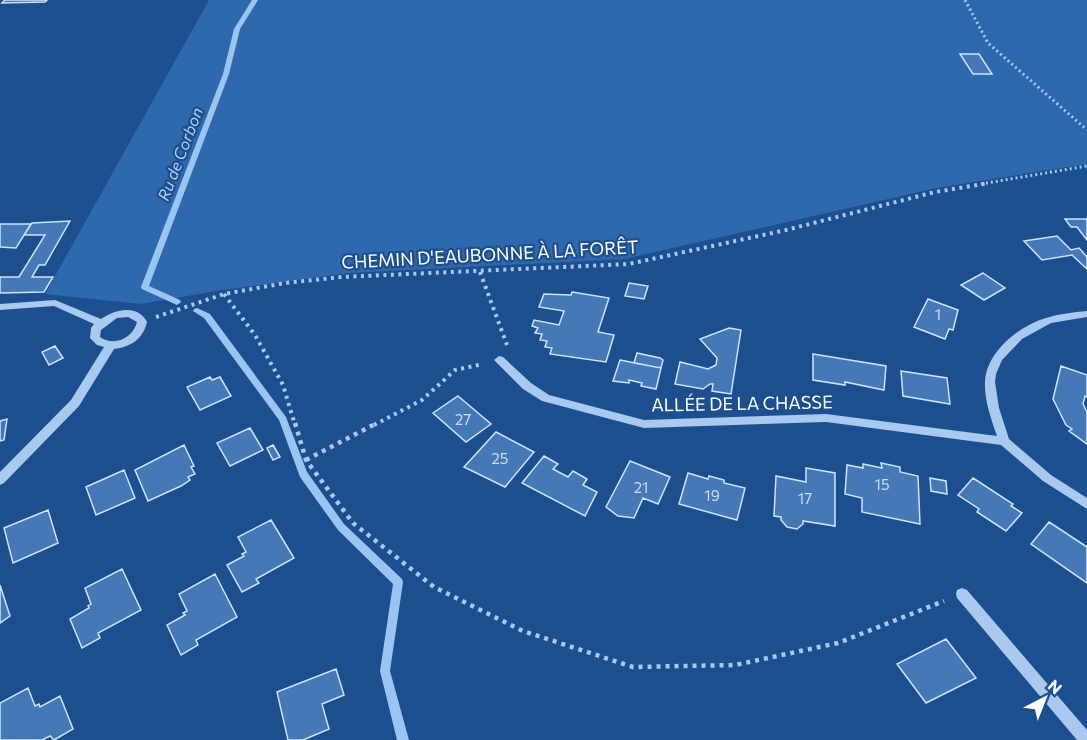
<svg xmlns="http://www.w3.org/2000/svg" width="1087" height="740" viewBox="0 0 1087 740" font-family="Commissioner,sans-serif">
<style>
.green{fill:#2e69ad}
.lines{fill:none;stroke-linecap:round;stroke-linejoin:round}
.stream{fill:#9cc4f0;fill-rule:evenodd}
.building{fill:#4478b7;stroke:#cfe3fa;stroke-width:1.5}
.path-far2{stroke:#a9c9ee;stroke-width:3;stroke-dasharray:2 3;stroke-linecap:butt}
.path-far1{stroke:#a9c9ee;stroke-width:4;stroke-dasharray:3 4.5;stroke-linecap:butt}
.path{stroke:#a9c9ee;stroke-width:4.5;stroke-dasharray:4 5;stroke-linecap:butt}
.minor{fill:#a9c9ee;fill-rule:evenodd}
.labels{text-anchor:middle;stroke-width:4.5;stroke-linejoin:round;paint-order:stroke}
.number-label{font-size:15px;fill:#d0dded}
.far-water-label{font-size:16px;font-style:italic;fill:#b5d3f5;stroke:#1b4f8f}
.street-label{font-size:18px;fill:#fff;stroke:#1b4f8f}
</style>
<rect width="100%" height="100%" fill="#1b4f8f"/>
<path class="green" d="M209,0H1087V130L1068,114L1087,131V164L937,188L624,259L349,273L222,290L141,304L45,294Z"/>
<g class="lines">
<path class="stream" d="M252,0H258L240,29L229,74L149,286L180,300L181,302L177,305L142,289L141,287L223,74L234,29Z
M197,308L210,314L286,417L307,472L344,524L402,579L403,582L390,671L409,740H397L380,671L393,584L338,530L300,477L279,420L204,318L193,311L194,309Z"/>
</g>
<path class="building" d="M5,0H47L45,2L2,3Z
M960,54H979L992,74H973Z
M1065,219H1087V240L1077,227H1071Z
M70,221L45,265H39L32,277H53L44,292L0,293V277H19L45,235H24L32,223Z
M0,224H31L16,248L0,247Z
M1057,236L1071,250L1079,248L1087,257V269L1072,255L1042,260L1024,241Z
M983,273L1005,288L984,300L961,285Z
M629,283L648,286L644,299L625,296Z
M572,292L609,298L598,332L614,335L606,362L550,354L552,348L545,347L547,341L540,340L542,334L535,333L538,328L532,326L534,320L559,325L564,311L539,307L544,294L571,295Z
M928,299L958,310L953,330L949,329L945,339L914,327Z
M729,328L741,330L731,394L712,391L713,384H710L703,389L675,384L680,362L708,369L716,365L717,358L700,339Z
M55,346L63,358L49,365L42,352Z
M637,353L660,358L663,360L661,368L634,363Z
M813,354L886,366L884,390L845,382V385L813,380Z
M620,360L661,368L656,389L641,386L642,383L629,380V383L613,381Z
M1061,366L1087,375V397L1085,396L1083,404L1087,412V444L1069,431L1072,429L1066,425L1053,399Z
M901,371L947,378L950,404L903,396Z
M210,377L212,380L220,377L231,396L200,410L187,387Z
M458,396L491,424L466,442L433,413Z
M7,419L4,440L0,441V421Z
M250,428L263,450L230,466L217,443Z
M496,432L534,452L505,487L464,467Z
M184,445L194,466L191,467L195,474L188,477L190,480L181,486L148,501L135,470Z
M273,445L280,457L273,460L267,448Z
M544,456L558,464L553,469L568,477L573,471L587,479L583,485L597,492L585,516L522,483Z
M630,461L670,477L658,504L643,498L634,518L618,516L606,507Z
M881,463L900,467V472L918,476L920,524L862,512V498L845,494L847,465L863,468V464L882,468Z
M806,468L835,473V526L803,521V524L797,529L787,527L781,520V517L774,516L776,476L806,482Z
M124,470L135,498L96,515L86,487Z
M688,473L708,479L709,476L724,480V483L745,488L737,520L679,504Z
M930,478L946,481L947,494L931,491Z
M973,478L1013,504L1011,506L1022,513L1006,531L977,512L979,509L958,495Z
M48,510L58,543L13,563L4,528Z
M271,520L294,558L256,579L259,583L242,592L227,565L244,556L242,554L246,552L238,537Z
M1049,522L1087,547V583L1031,544Z
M122,569L141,610L98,633L100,638L82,648L70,619L89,608L88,606L91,604L85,588Z
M215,574L237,617L196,640L198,645L181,655L167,625L185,615L183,613L187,611L179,594Z
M0,585L10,616L0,623Z
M946,639L976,678L926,703L897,664Z
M336,669L344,695L322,704L329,729L303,740H288L277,692Z
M28,688L35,706L39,704L40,707L60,696L73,729L54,740L50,736L42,740H0V703Z"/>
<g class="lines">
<path class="path-far2" d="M965,0L988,43L1087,130
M981,184L1087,166"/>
<path class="path-far1" d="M480,272L507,345
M224,294L255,335L283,385L295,425
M156,317L224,294L285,283L342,277L629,264L786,230L935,192L989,183
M374,425L422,400L455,370L483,364"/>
<path class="path" d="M295,423L306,460L353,523L434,587L523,631L633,667L735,665L838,643L944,601
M306,460L377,423"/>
<path class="minor" d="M55,300L101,319C115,309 138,304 147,322C143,339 131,347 114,349L79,406L4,483L0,485V472L71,400L104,347L97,345L90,338L91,328L94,324L54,306L0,310V304ZM128,317L137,322C133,338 115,347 100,337L101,330L117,318Z
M1087,311V317L1051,323L1022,339L1002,360L996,374L995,382L999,408L1009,439L1051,475L1087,498V509L1043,481L1001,445L826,422L644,428L542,401L523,389L494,360L499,356L503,357L531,383L549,395L644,420L826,414L997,436C991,418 984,400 985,381C987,351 1019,326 1046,318C1059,314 1073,312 1087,311Z
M962,588L967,590L1087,730V740H1077L957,598L956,594L957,590Z"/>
</g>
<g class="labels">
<g class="number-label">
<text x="938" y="320">1</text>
<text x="463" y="425">27</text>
<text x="500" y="464">25</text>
<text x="882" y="490">15</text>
<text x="641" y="493">21</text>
<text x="712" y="501">19</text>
<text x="805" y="504">17</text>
</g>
<g class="far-water-label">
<text transform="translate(180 154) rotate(-69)" y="6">Ru de Corbon</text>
</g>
<g class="street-label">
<text transform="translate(490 255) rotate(-3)" y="6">CHEMIN D'EAUBONNE À LA FORÊT</text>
<text transform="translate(742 404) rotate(-1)" y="6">ALLÉE DE LA CHASSE</text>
</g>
</g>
<g transform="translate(1045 698) rotate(42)" stroke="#1b4f8f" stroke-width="4.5" paint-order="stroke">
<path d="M0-4.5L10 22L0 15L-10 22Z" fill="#ffffff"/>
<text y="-9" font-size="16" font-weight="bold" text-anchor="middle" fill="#ffffff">N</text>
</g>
</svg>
